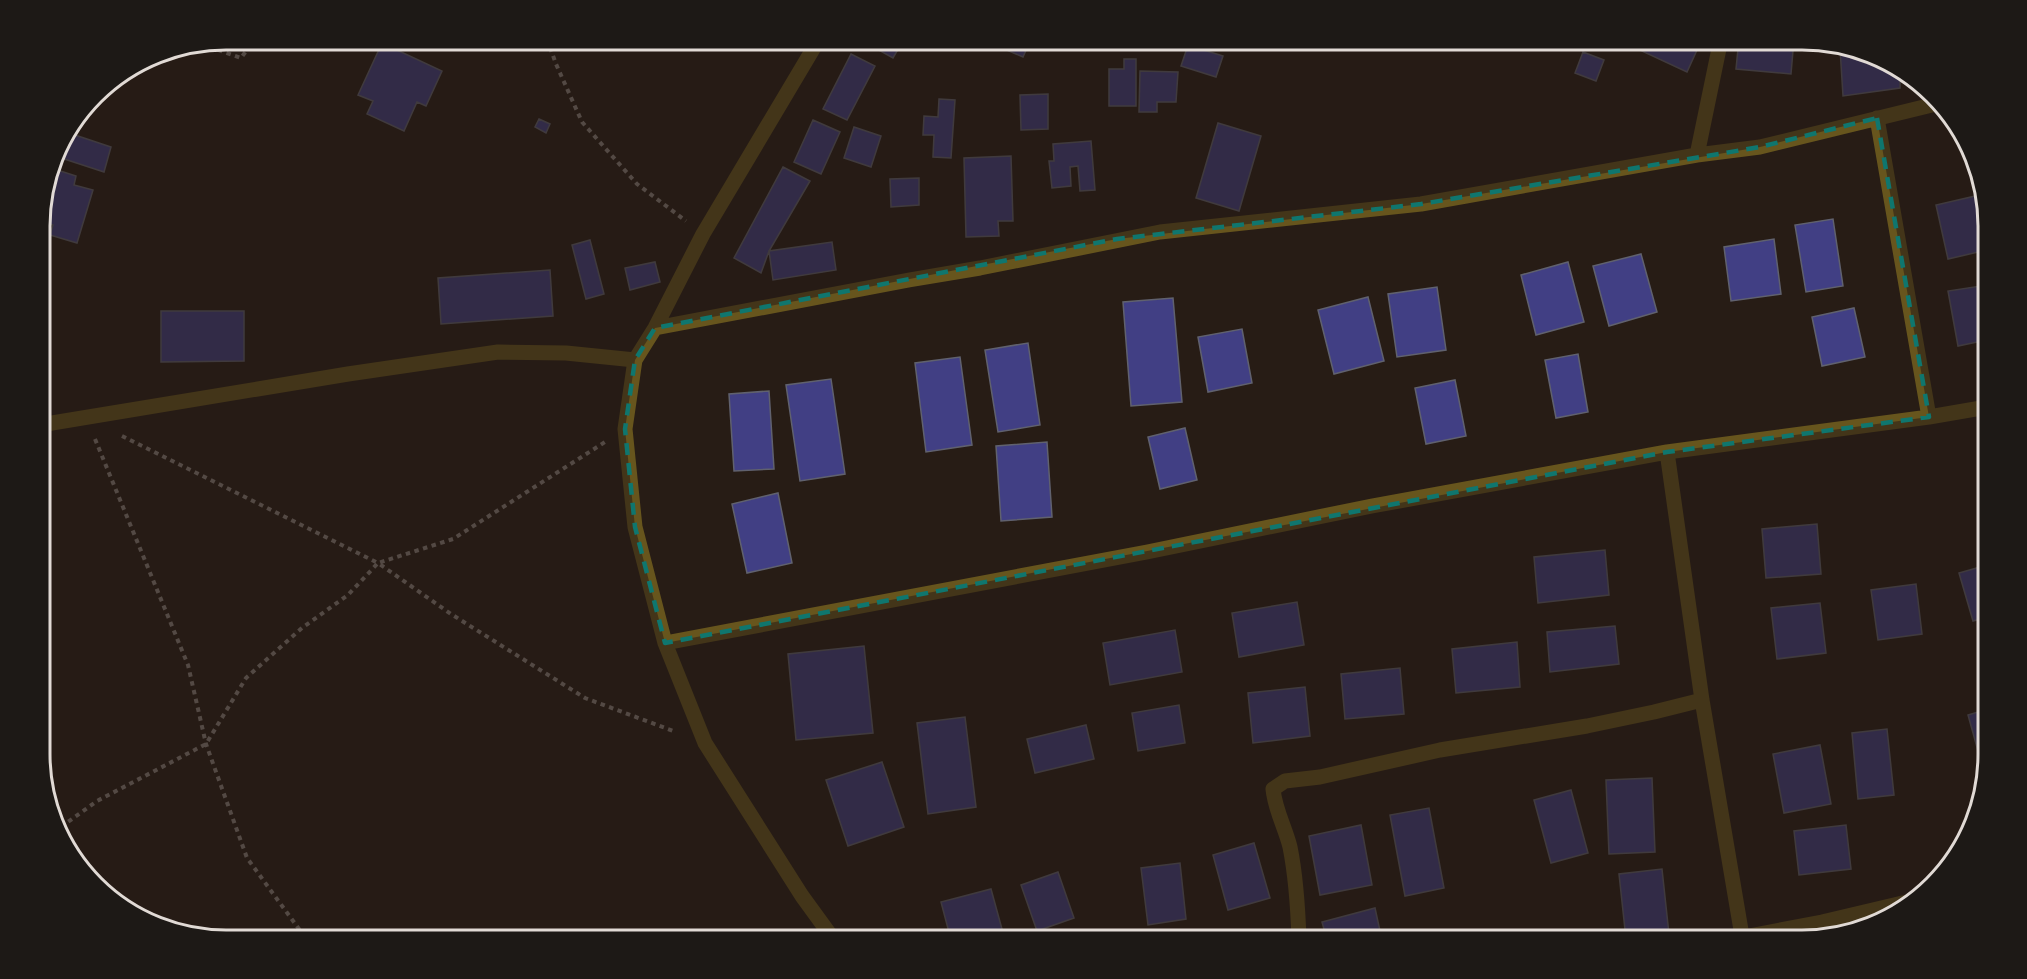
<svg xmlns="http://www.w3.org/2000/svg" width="2027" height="979" viewBox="0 0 2027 979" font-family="'Source Serif 4',serif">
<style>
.building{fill:#413f84;stroke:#60616e;stroke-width:1.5}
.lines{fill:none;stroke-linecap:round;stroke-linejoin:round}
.path{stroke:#8b827c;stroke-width:4;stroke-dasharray:4.5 4.5;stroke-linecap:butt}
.minor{stroke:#67551d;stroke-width:15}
.marked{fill:none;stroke:#0f766e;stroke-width:4.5;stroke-dasharray:12 8;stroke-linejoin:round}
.rim{fill:none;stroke:#e1dad5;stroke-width:3}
</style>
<rect width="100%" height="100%" fill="#271c15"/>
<path class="building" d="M859,39H904L893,58Z
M990,39H1031L1023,57L988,42Z
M1634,39H1702L1687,72L1631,46Z
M1739,39H1794L1791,74L1736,69Z
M382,43L442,71L426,106L417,102L404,131L367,114L373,101L358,95Z
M1188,45L1223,56L1216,77L1181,66Z
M1840,48L1884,58L1900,73V88L1843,96Z
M1583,52L1604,60L1596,81L1575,73Z
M851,54L875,66L847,120L823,109Z
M1124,59H1136V106H1109V69H1124Z
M1140,71L1178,72L1176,102H1157V112H1139Z
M1048,94V129L1021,130L1020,95Z
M939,99L955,100L951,158L933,157L934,135H923L924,116L938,117Z
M539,119L550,124L546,133L535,127Z
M813,120L840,132L821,174L794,162Z
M1218,123L1261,136L1239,211L1196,198Z
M854,127L881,136L871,167L844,158Z
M66,132L111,147L104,172L55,156L58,143Z
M1091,141L1095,190L1080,191L1078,166L1070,167L1071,186L1052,188L1049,161H1054L1053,144Z
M1011,156L1013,221H998L999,236L966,237L964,158Z
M783,167L810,181L769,251L761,273L734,258Z
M51,168L76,176L74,185L93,190L77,243L50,235L53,225L39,221V213Z
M919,178V205L891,207L890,179Z
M1984,194L1986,202L1987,250L1948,259L1936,205Z
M1833,219L1843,286L1806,292L1795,225Z
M1774,239L1781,294L1731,301L1724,247Z
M590,240L604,294L586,299L572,245Z
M832,242L836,270L773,280L769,251Z
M1641,254L1657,312L1609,326L1593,266Z
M655,262L660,282L630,290L625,268Z
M1568,262L1584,322L1536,335L1521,275Z
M550,270L553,316L441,324L438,278Z
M1987,285V340L1958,346L1948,291Z
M1437,287L1446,350L1397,357L1388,294Z
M1368,297L1384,361L1334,374L1318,310Z
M1173,298L1182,402L1131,406L1123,302Z
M1854,308L1865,357L1822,366L1812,317Z
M161,311H244V361L161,362Z
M1242,329L1252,383L1208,392L1198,337Z
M1028,343L1040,425L998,432L985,350Z
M1578,354L1588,412L1556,418L1545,360Z
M960,357L972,445L926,452L915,363Z
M831,379L845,474L800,481L786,385Z
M1455,380L1466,436L1426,444L1415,388Z
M769,391L774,469L734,471L729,394Z
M1185,428L1197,480L1160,489L1148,437Z
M1047,442L1052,517L1001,521L996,446Z
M778,493L792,563L747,573L732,504Z
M1817,524L1821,574L1766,578L1762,529Z
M1605,550L1609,595L1538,603L1534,557Z
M1987,565L1988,617L1973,621L1959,573Z
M1916,584L1922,634L1878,640L1871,590Z
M1297,602L1304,645L1239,657L1232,613Z
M1820,603L1826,653L1777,659L1771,608Z
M1615,626L1619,664L1550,672L1547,632Z
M1175,630L1182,672L1110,685L1103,643Z
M1517,642L1520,687L1456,693L1452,649Z
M864,646L873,733L796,740L788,654Z
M1400,668L1404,714L1345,719L1341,674Z
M1305,687L1310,736L1253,743L1248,693Z
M1179,705L1185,743L1138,751L1132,713Z
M1988,709V754L1983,769L1968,715Z
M965,717L976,807L928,814L917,723Z
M1086,725L1094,759L1035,773L1027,739Z
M1887,729L1894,795L1858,799L1852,733Z
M1820,745L1831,804L1784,813L1773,754Z
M882,762L904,827L848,846L826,780Z
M1652,778L1655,852L1609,854L1606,780Z
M1571,790L1588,853L1551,863L1534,800Z
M1429,808L1444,888L1405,896L1390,815Z
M1361,825L1372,885L1320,895L1309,836Z
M1846,825L1851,869L1799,875L1794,831Z
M1254,843L1270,898L1228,910L1213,855Z
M1180,863L1186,919L1148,925L1141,868Z
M1662,869L1669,934L1626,939L1619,874Z
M1058,872L1074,918L1037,931L1021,885Z
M991,889L1005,940H951L941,902Z
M1375,908L1382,940H1327L1322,922Z
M1269,930L1271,940H1224L1223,938Z"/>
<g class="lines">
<path class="path" d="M547,39L556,64L582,122L637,184L686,221
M201,44L241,58L255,39
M122,436L378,563L453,539L605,442
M95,439L188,665L206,744L247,858L307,940
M61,827L97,801L206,744L246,678L302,628L348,595L378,563L451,614L585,698L676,732"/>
<path class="minor" d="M819,39L703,234L655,328L635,360L625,429L635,527L665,643L705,743L802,896L834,940
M1877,118L1929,417
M1697,155L1721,39
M655,328L909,280L980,268L1160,232L1421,204L1697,155L1760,147L1936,104
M40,425L348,374L498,352L566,353L635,360
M1667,452L1702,700L1742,936
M665,643L1147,552L1372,506L1667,452L1929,417L1987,407
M1299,940C1298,909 1296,877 1290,847C1285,827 1275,810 1273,789L1285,781L1320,777L1440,750L1587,726L1654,712L1702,700
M1728,940L1822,922L1911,901"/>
</g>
<path d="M0 0H2027V979H0ZM1877,118L1929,417L1667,452L665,643L635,527L625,429L635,360L655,328L1117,239L1421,204L1760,147Z" fill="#271c15" fill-opacity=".55" fill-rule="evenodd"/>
<path class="marked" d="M1877,118L1929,417L1667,452L665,643L635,527L625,429L635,360L655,328L1117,239L1421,204L1760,147Z"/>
<path d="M0 0H2027V979H0ZM226 50H1802A176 176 0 0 1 1978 226V754A176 176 0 0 1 1802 930H226A176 176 0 0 1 50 754V226A176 176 0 0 1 226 50Z" fill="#1d1916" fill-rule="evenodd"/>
<path class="rim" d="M226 50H1802A176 176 0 0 1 1978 226V754A176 176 0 0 1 1802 930H226A176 176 0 0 1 50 754V226A176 176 0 0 1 226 50Z"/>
</svg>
